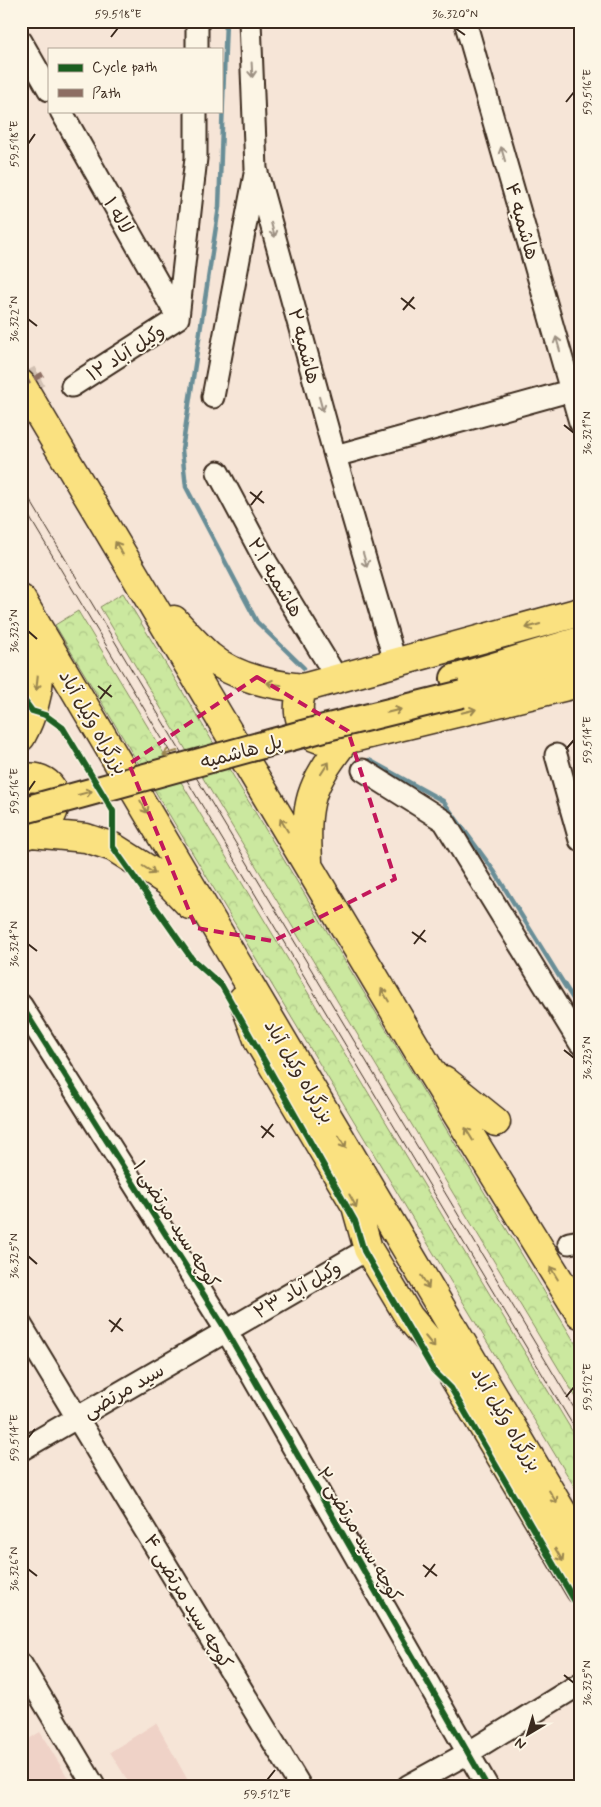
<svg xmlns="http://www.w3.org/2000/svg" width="601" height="1807" viewBox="0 0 601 1807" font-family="Mynerve,'Playpen Sans Arabic',sans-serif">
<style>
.built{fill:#efd2c7}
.forest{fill:url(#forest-crowns);stroke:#83895e}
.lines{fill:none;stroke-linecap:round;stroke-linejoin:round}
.stream{stroke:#698e97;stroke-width:4.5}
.minor-tunnel{stroke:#d1c0b2;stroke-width:21;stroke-dasharray:21 11;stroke-linecap:butt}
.minor-casing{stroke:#3b2a1e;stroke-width:25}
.major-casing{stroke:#3b2a1e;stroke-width:30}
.highway-casing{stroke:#3b2a1e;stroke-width:31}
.minor{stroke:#fcf5e5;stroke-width:21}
.major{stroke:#fae180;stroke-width:26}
.highway{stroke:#fae180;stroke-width:28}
.tram{stroke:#3b2a1e;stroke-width:1}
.major-bridge-casing{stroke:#3b2a1e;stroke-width:30;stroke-linecap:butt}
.major-bridge{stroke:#fae180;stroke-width:26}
.quiet{stroke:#8d6e63;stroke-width:5;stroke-dasharray:10 5;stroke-linecap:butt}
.cycleway-casing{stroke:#fcf5e5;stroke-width:9}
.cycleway{stroke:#1b5e20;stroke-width:6}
.oneway{stroke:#9c9082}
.oneway2{stroke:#9a864f}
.marked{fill:none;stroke:#c2185b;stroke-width:4;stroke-dasharray:10 6;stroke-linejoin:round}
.ticks{fill:none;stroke:#3b2a1e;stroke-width:2}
.labels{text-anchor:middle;stroke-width:4;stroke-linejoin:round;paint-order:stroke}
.street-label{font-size:19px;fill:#3b2a1e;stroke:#fcf5e5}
.neatline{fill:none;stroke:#3b2a1e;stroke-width:2}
.ticks-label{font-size:12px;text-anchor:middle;fill:#3b2a1e}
</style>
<defs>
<pattern id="forest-crowns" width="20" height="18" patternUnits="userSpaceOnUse" patternTransform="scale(1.25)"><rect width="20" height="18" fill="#cbe89f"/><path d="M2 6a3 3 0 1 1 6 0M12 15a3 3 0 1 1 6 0" fill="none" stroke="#afc788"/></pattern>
</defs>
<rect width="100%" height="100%" fill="#f6e5d7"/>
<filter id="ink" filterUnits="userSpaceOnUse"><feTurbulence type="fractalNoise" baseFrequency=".02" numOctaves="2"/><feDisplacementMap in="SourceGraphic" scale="10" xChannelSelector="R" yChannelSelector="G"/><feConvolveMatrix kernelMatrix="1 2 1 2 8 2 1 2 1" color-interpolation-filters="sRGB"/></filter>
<g filter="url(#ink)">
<path class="built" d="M156,1723L191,1786H131L110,1752Z
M40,1732L73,1786H21V1744Z"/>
<path class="forest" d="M123,593L580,1351V1404L100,607Z
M78,611L580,1444V1496L55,625Z"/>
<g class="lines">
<path class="stream" d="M226,21L219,207L182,450L186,487L257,622L304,668
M369,760L443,801L494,871L580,1010"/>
<path class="minor-tunnel" d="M21,386L43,374"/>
<defs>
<path id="minor" d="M250,21L256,169L335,456L396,665
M465,21L580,422
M21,41L49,90
M197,49V21
M61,111L178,318
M178,318L196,158V111
M72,386L178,318
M213,397L255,174
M335,456L580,388
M218,472L266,562L338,680
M556,755L580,840
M363,770L444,821L580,1043
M21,1005L226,1330L487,1786
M569,1243L580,1241
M21,1325L300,1786
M21,1450L368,1249
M21,1664L94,1786
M408,1786L468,1753L580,1684"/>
<path id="major" d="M454,678L580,640
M462,694L580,665"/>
<path id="highway" d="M21,384L428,1067L580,1314
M21,599L580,1542
M174,620C185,632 197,645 209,656C235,678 271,685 303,688L580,612
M303,688C294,711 299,740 329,740
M21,737C32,717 40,691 39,668C38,656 32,642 29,630
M21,778C26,778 33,777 37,778C59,784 58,807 48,822
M21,836L32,833L86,838L113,847L168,882L190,905
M308,861C305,802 309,787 345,740L580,683
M243,999L259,1042L356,1206L368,1249L409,1317L440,1354L580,1590
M444,1080L496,1122"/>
</defs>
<use href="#minor" class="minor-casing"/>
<use href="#major" class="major-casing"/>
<use href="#highway" class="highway-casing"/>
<use href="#minor" class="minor"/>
<use href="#major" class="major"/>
<use href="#highway" class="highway"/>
<path class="tram" d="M21,485L580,1418
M21,503L580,1437"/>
<defs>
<path id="major-bridge" d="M21,811L328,727L462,694"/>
</defs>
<use href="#major-bridge" class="major-bridge-casing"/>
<use href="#major-bridge" class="major-bridge"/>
<path class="quiet" d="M21,386L43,374"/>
<defs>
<path id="cycleway" d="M21,696L32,711L45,715L63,728L113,811V847L192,959L222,986L355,1221L364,1251L433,1370L451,1388L580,1610
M21,1005L226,1330L487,1786"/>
</defs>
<use href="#cycleway" class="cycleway-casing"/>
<use href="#cycleway" class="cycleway"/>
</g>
<defs><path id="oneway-shaft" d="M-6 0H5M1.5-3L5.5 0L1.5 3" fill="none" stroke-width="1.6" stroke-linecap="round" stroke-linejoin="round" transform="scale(1.25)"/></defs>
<g class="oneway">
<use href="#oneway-shaft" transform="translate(252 70) rotate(87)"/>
<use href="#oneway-shaft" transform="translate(503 154) rotate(-106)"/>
<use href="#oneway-shaft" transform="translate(273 230) rotate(75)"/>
<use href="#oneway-shaft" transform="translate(558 344) rotate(-106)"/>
<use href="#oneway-shaft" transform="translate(321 404) rotate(75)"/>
<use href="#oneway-shaft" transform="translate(365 560) rotate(74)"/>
</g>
<g class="oneway2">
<use href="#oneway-shaft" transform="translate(119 548) rotate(-121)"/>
<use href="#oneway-shaft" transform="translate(533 626) rotate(164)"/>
<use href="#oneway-shaft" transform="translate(37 683) rotate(96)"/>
<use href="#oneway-shaft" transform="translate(274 684) rotate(-170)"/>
<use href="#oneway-shaft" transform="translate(394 711) rotate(-14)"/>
<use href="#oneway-shaft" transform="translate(469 711) rotate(-13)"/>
<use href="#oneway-shaft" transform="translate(170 753) rotate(165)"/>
<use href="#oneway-shaft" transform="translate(325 768) rotate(-57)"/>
<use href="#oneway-shaft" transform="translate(85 793) rotate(-15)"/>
<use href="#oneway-shaft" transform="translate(144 807) rotate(60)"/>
<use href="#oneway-shaft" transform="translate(284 825) rotate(-121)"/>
<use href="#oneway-shaft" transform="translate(149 870) rotate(32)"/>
<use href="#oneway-shaft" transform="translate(385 995) rotate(-121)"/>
<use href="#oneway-shaft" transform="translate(469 1134) rotate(-121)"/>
<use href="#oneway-shaft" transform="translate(342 1142) rotate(59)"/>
<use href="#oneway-shaft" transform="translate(353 1201) rotate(61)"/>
<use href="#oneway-shaft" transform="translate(554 1273) rotate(-121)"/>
<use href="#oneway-shaft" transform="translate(425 1282) rotate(59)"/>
<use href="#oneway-shaft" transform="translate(430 1342) rotate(50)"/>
<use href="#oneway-shaft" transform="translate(553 1497) rotate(59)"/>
<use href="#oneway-shaft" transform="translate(559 1555) rotate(59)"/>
</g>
</g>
<path class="marked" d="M257,677L348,731L395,879L273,941L196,928L129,764Z"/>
<path class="ticks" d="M455,28L465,35M111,37L118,28M566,102L574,92M28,144L35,134M401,298L415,309M403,310L414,297M28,319L37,326M564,425L574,433M250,492L264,503M251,505L262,491M28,631L37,639M98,686L112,697M100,699L111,685M566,749L574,740M28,791L35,781M412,932L426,942M28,944L37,951M414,944L425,930M564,1050L574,1058M261,1126L274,1137M262,1138L273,1124M28,1256L37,1264M109,1320L123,1331M111,1332L121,1318M566,1397L574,1387M28,1438L35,1429M423,1565L437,1576M28,1569L37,1576M425,1577L435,1564M564,1675L574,1683M267,1780L275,1770"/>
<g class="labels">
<g class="street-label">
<text transform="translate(119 215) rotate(60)" y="7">لاله ۱</text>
<text transform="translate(523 221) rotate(74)" y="7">هاشمیه ۴</text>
<text transform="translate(305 346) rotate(75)" y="7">هاشمیه ۲</text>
<text transform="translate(125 352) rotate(-33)" y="7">۱۲ وکیل آباد</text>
<text transform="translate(276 577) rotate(59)" y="7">هاشمیه ۲.۱</text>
<text transform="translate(94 722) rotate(60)" y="7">بزرگراه وکیل آباد</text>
<text transform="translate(241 751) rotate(-15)" y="7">پل هاشمیه</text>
<text transform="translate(300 1071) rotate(59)" y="7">بزرگراه وکیل آباد</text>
<text transform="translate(177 1224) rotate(58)" y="7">کوچه سید مرتضی ۱</text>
<text transform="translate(297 1289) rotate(-30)" y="7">۲۳ وکیل آباد</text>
<text transform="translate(123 1390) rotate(-30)" y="7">سید مرتضی</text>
<text transform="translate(507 1419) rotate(59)" y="7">بزرگراه وکیل آباد</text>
<text transform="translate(360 1534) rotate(60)" y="7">کوچه سید مرتضی ۲</text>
<text transform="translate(189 1601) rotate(59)" y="7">کوچه سید مرتضی ۴</text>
</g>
</g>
<rect width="601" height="1807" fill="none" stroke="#fcf5e5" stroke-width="55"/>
<rect x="48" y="48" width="175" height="65" fill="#fcf5e5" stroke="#afa495"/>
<rect x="58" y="64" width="25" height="8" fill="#1b5e20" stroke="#afa495"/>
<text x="92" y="72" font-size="15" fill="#3b2a1e">Cycle path</text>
<rect x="58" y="89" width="25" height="8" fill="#8d6e63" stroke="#afa495"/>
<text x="92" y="98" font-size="15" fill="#3b2a1e">Path</text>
<g transform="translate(528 1734) rotate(218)" stroke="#fcf5e5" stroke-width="4" paint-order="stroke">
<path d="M0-4L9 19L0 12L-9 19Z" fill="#3b2a1e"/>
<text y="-8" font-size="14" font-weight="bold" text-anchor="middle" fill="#3b2a1e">N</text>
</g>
<rect x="28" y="28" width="546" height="1752" class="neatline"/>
<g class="ticks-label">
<text x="118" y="18">59.518°E</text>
<text x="455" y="18">36.320°N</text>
<text transform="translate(587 92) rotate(-90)" y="4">59.516°E</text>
<text transform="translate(14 144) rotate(-90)" y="4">59.518°E</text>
<text transform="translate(14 319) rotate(-90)" y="4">36.322°N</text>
<text transform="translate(587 433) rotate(-90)" y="4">36.321°N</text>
<text transform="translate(14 631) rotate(-90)" y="4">36.323°N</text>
<text transform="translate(587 740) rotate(-90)" y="4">59.514°E</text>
<text transform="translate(14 791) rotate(-90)" y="4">59.516°E</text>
<text transform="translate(14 944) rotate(-90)" y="4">36.324°N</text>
<text transform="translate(587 1058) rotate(-90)" y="4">36.323°N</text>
<text transform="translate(14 1256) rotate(-90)" y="4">36.325°N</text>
<text transform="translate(587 1387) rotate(-90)" y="4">59.512°E</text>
<text transform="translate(14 1438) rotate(-90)" y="4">59.514°E</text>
<text transform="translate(14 1569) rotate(-90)" y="4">36.326°N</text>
<text transform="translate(587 1683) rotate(-90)" y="4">36.325°N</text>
<text x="267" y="1798">59.512°E</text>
</g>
</svg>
